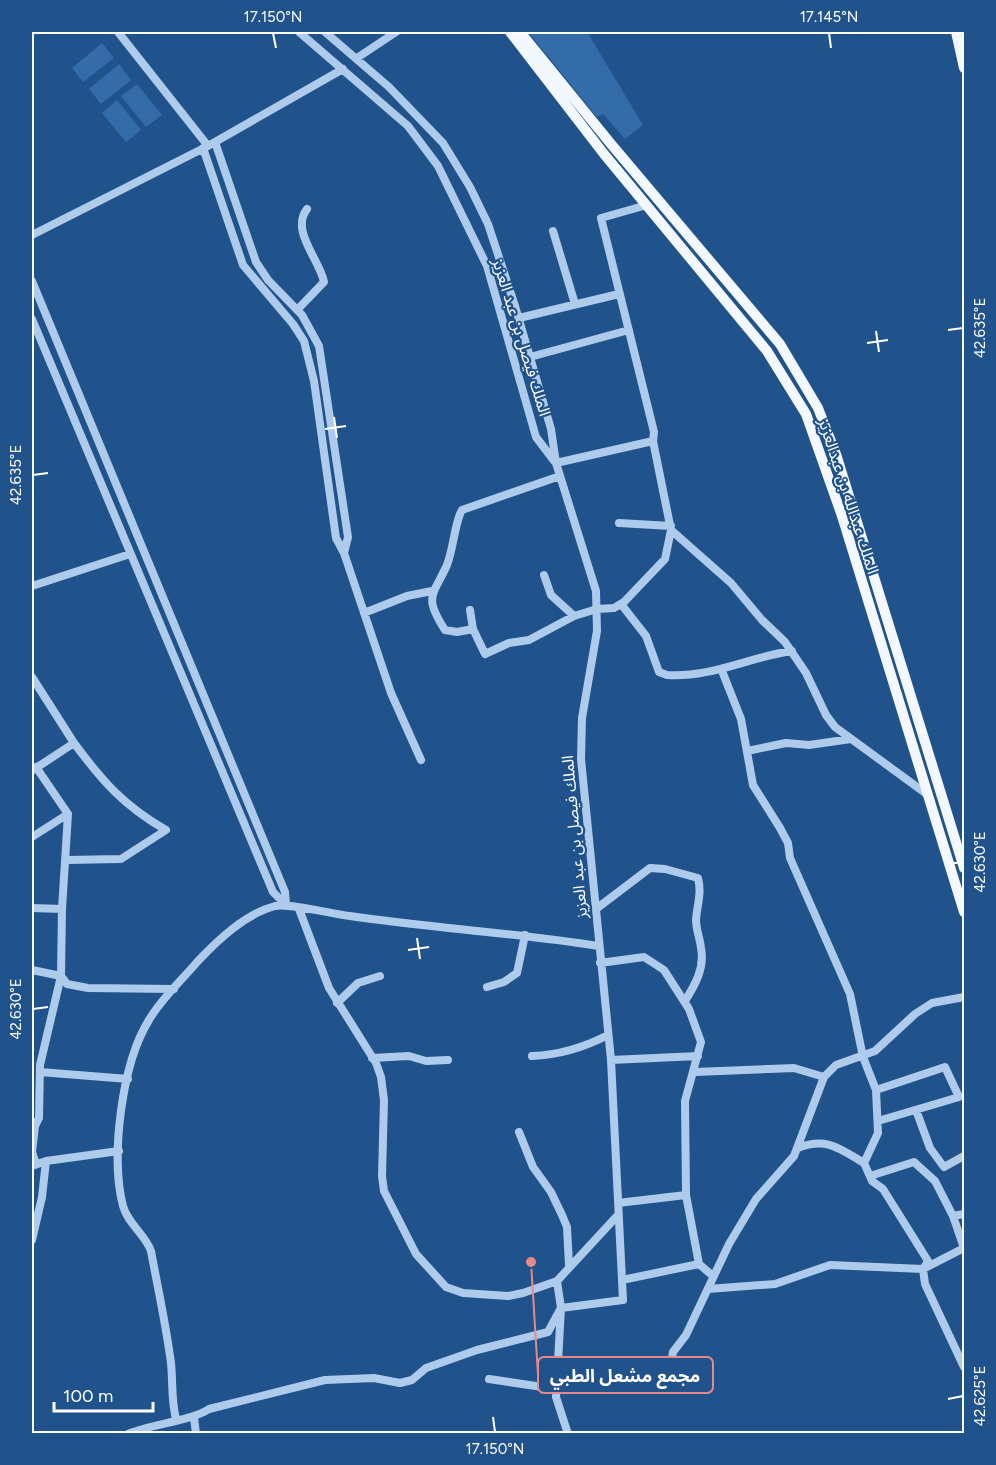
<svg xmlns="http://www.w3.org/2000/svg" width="996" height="1465" viewBox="0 0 996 1465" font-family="Figtree,'Noto Sans Arabic',sans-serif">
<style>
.green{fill:#346caa}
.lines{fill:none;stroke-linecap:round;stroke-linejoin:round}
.minor{stroke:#aecbec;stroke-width:8}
.major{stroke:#f3f8ff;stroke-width:10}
.ticks{fill:none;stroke:#fff;stroke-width:2}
.labels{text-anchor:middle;stroke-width:4.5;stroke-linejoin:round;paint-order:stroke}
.street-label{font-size:16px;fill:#fff;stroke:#20528c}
.leader{fill:none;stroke:#e88989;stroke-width:2}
.callout-dot{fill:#e88989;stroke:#20528c;stroke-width:2}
.callout{fill:#20528c;stroke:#e88989;stroke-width:2}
.callout-label{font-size:18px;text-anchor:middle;font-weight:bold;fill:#fff}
.neatline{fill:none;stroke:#fff;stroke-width:2}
.ticks-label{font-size:15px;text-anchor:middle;fill:#fff}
</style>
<rect width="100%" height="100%" fill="#20528c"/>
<path class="green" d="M528,32H587L643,125L625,139L603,114L597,117Z
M102,43L114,58L83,82L72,68Z
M119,64L131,80L101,104L89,89Z
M137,84L162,115L146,127L121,96Z
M117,100L141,130L126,142L102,113Z"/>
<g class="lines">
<path class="minor" d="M118,32L208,146
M299,32L408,126L438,166L487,266L536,437L555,462
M325,32L389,87L443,143L470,187L488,224L515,306L551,429L556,463L596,591L597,631L582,718L581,759L611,1060L623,1300L561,1308
M357,58L396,32
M203,148L243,265L293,324L304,341L314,381L336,538L344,553L348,537L319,346L302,315L268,280L256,262L215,142
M647,205L601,218L654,432L653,441
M553,231L575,304
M32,235L208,146L343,69
M32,281L285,892L286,905
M297,310L324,282C320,260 290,231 307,209
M519,318L619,294
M32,319L273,892L286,905
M530,357L629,330
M556,463L653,441L671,530L731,583L762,620L785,642L806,673L826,715L835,727L928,795
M619,523L671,526
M344,553L391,693L421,760
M544,575L551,595L574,616
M32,586L130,554
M621,604L646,636L659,672L667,675C711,678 749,657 792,651
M470,610L473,629L485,654L509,643L529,640L574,616L597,609L614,608L624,602L665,559L671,530
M364,613L407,596L432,591
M473,629L457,632L445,630C423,596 433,596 447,565C453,549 454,530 460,514L462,510L560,476
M722,671L741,719L753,785L780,828L788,843L790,858L850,994L863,1057L876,1090L878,1133L864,1163C839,1148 826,1137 798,1148
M32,677L74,743L33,770
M747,751L786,743L809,745L851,739
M32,837L68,814
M66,860L121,859L166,830C124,806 103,782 74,743
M32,908L62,909
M299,909L329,988L376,1063L381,1077L384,1100L382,1176L384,1191L416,1254L446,1287L463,1293L508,1296L523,1293L557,1281
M596,909L650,868L665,869L698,878C702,894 697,905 696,920C696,929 700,939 701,948C705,968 695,985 685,1001
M600,963L644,957L664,970L689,1009L701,1042L685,1101L686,1195L699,1264L713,1276
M32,970L61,976L62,909L68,814L36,767
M61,976L67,984L88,988L174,989
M487,987L504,982L517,973L525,935
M337,1003L358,983L380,976
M532,1056C560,1055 583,1048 608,1035
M372,1058L409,1056L426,1061L448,1060
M611,1060L698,1056
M40,1072L128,1079
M695,1072L794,1068L824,1077
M876,1090L945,1067L959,1097L878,1121
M916,1110L930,1148L944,1167L964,1156
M519,1132L533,1167L551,1192L562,1215L567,1227L569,1265
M864,1163L872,1181L883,1189L928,1261L923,1269L925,1284L964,1367
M36,1164L32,1152L35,1126L39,1118L40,1065L61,976
M32,1166L46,1161L119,1151
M870,1176L914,1162L935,1181L953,1216L964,1214
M618,1203L686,1195
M953,1216L964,1248
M32,1240L42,1197L46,1161
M622,1280L699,1264
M708,1289L775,1284L830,1265L923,1269L964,1248
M489,1379L556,1389
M668,1381L673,1352L686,1335L729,1244L756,1199L794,1156L824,1077L836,1065L875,1051L915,1014L932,1003L964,997
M194,1417L196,1434
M176,1419C171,1400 173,1382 171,1363C166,1325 158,1289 151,1251C145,1234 128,1224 123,1206C110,1157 122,1063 149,1020C161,999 182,980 198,961C218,940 245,914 275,906C289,903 333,914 350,916C433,928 516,933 598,946
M128,1434C152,1424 191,1421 209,1409L325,1380L374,1378L400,1383L412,1380L426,1368L477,1350L548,1332L561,1308
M568,1434L556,1397L561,1308L557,1281L618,1215"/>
<path class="major" d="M510,32L604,154L767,351L806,414L842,516L964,912
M520,32L611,144L780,344L818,408L836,454L964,868
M956,32L964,68"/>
</g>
<path class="ticks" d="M273,33L276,48M829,33L831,48M948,330L963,328M876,331L879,352M867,343L888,340M334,417L337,438M325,429L346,426M33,475L48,473M948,864L963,862M417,938L420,959M408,950L429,947M33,1009L48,1007M948,1399L963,1396M493,1417L495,1432"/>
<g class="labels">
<g class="street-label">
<text transform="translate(522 337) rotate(73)" y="6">الملك فيصل بن عبد العزيز</text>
<text transform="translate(849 496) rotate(72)" y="6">الملك عبدالله بن عبدالعزيز</text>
<text transform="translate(574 837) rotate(-95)" y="6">الملك فيصل بن عبد العزيز</text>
</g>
</g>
<path class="leader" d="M531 1262L538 1375"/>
<circle class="callout-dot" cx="531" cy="1262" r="6"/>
<rect class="callout" x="538" y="1357" width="175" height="36" rx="6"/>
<g class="callout-label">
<text x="625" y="1382">مجمع مشعل الطبي</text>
</g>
<rect width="996" height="1465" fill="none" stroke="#20528c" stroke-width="66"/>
<path d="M54 1402v9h99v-9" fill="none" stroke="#ffffff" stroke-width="3"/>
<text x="63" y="1402" font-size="18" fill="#ffffff" stroke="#20528c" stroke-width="4.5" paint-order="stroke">100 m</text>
<rect x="33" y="33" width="930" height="1399" class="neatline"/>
<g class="ticks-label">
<text x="273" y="22">17.150°N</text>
<text x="829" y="22">17.145°N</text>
<text transform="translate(980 328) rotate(-90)" y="5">42.635°E</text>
<text transform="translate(16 475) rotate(-90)" y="5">42.635°E</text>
<text transform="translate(980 862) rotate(-90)" y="5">42.630°E</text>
<text transform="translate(16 1009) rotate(-90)" y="5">42.630°E</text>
<text transform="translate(980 1396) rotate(-90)" y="5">42.625°E</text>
<text x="495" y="1454">17.150°N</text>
</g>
</svg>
